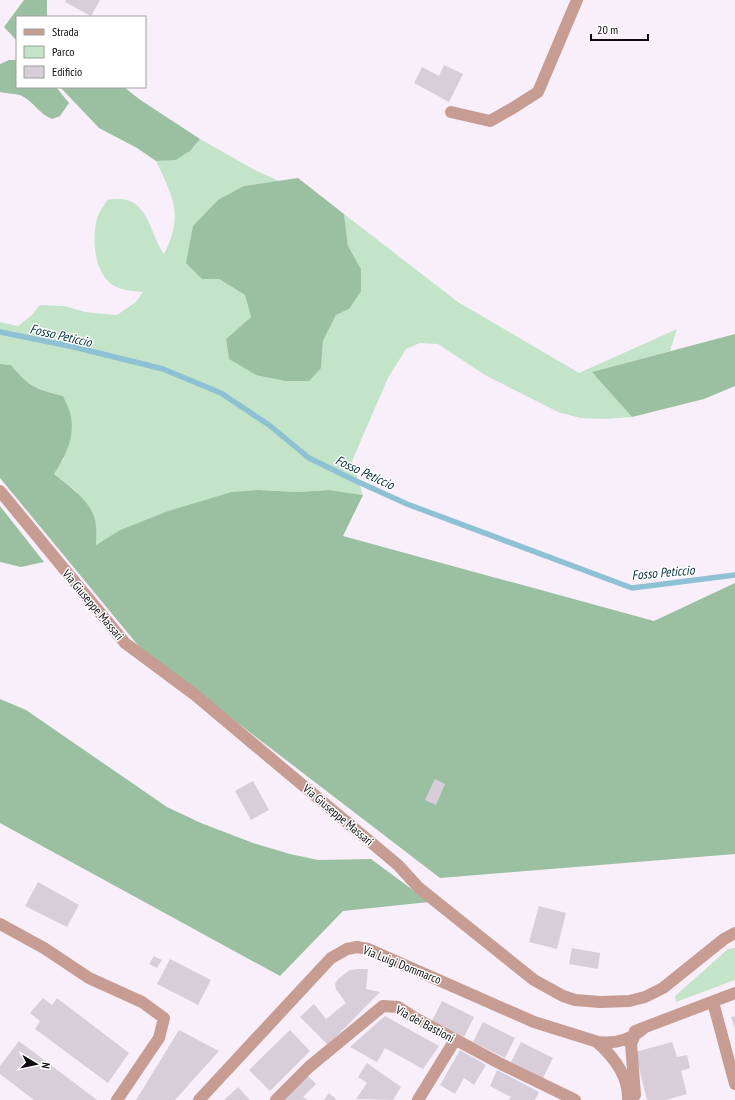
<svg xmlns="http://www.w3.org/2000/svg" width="735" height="1100" viewBox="0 0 735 1100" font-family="'PT Sans Narrow',sans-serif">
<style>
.green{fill:#c3e4c8}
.forest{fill:#9ac0a1}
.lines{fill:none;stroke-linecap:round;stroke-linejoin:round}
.stream{stroke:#8ec1d4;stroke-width:5.5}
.building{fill:#d8ced9}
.minor{stroke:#c79c92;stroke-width:12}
.labels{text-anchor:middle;stroke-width:3;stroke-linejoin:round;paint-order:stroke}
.street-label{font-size:12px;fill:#0f0c10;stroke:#fff}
.water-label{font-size:13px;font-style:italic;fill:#002f3d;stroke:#fff}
</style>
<rect width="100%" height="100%" fill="#f9effb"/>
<path class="green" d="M200,139L253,169L279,181L244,186L202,279H219L245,295L251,317L226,339L229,359L321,368L323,341L336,315L349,309L361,269L348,246L344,214L458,302L579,373L677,329L670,351L593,372L632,417L603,419L580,418L558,412L485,375L438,344L420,343L406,349L388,378L352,461L363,495L329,490L297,492L259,490L168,511L120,530L96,545L95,520L75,490L54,474L64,459L63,396C37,389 29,387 11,365L0,364V322L18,326L32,315L40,305L65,306L85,312L117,315L136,302L143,292C132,291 116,290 108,281C94,267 92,238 97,219C98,213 104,206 107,200C149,192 147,229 164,254C184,215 173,197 156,161C180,159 185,158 200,139Z
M735,948V980L676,1002L675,996L728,949Z"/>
<path class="forest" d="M24,0H47V17H17V41L4,27Z
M9,60H17V87H56L69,103L60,116L52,119C39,114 34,102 22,96C16,93 7,94 0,92V64Z
M60,87H124L139,99L200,139L190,151L176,160L156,161L137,148L99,128Z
M298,178L344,214L348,246L361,269V291L349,309L336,315L323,341L321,368L309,381H285L256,375L229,359L226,339L251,317L245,295L219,279H202L186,263L193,226L218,200L244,186Z
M735,334V386L704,399L632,417L592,372Z
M0,364L11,365C29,387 36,389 63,396C66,403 70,410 71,417C75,437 65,458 54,474C69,486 90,500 95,520C97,527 96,537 96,545L120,530L168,511L232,492L259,490L297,492L329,490L363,495L343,536L654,621L735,583V854L440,878L141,649L0,478Z
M0,505V506L44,562L21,567L0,562Z
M0,699L26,710L167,807L201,823L253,843L290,854L318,860L371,859L429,902L343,911L280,976L0,823Z"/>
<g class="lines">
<path class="stream" d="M0,332L74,347L163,369L221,393L269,425L309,458L354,480L407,504L632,588L735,575"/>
</g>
<path class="building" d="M66,0H100L91,16L65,2Z
M444,65L463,74L449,102L414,83L422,67L439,76Z
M435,779L445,784L436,805L425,800Z
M253,781L269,810L251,820L235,791Z
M38,882L79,905L67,927L25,906Z
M539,906L566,913L557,949L529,942Z
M572,948L600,953L598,969L569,964Z
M154,956L162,960L157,968L149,964Z
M170,959L211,980L198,1005L157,984Z
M359,969H368L366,989L380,992L328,1045L300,1017L314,1004L326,1019L346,1003L336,989L335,984L338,979L350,970Z
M43,998L52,1005L57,998L129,1053L108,1083L35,1029L40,1021L30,1013Z
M442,1001L474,1017L464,1037L432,1021Z
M385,1016L439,1046L423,1069L385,1048L377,1062L350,1047Z
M735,1016V1029L731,1017Z
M483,1022L515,1038L505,1058L473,1042Z
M179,1030L219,1051L175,1100H136Z
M290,1030L310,1051L270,1091L249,1070Z
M19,1041L97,1100H34L0,1074V1066Z
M521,1042L553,1058L543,1078L511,1062Z
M672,1042L677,1057L687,1055L690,1068L681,1071L687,1094L666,1100H647L635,1052Z
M460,1050L486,1065L474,1085L464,1078L455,1094L440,1085Z
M367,1063L401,1087L393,1100L356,1099L367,1083L358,1077Z
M497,1070L539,1092L535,1100H509L511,1097L490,1086Z
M308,1076L316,1084L303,1097L308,1100H283Z
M238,1087L250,1100H224Z
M329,1093L336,1099L335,1100H324Z"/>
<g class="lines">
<path class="minor" d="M451,112L490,121L513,108L538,92L577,0
M0,491L125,643L195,695L398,865L419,888L534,980L563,996L575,1000L600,1002L629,1001L645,997L663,988L724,939L735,933
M0,924L44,948L89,978L142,1002L164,1018L159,1038L117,1100
M713,1002L735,1084
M635,1031L735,993
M634,1037L631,1044L635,1095
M597,1042C614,1057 629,1076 628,1100
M199,1100L331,958L347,949L357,947L368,949L534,1022L598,1042C616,1044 630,1040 643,1029
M276,1100L309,1067L383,1006L398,1007L417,1019L501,1064L575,1100
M418,1100L455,1040"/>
</g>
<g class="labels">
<g class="street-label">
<text transform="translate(93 605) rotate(50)" y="4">Via Giuseppe Massari</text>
<text transform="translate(338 815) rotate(40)" y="4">Via Giuseppe Massari</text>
<text transform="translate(402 965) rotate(22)" y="4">Via Luigi Dommarco</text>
<text transform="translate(425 1024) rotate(28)" y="4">Via dei Bastioni</text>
</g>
<g class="water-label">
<text transform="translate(61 335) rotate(13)" y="5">Fosso Peticcio</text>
<text transform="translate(365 472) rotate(25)" y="5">Fosso Peticcio</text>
<text transform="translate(663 572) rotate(-5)" y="5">Fosso Peticcio</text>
</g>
</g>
<rect x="16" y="16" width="130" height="72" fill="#ffffff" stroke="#9f9e9f"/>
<rect x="24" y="29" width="20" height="6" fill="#c79c92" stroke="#9f9e9f"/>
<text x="52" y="36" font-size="12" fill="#0f0c10">Strada</text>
<rect x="24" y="46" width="20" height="12" fill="#c3e4c8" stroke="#9f9e9f"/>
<text x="52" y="56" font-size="12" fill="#0f0c10">Parco</text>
<rect x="24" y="66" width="20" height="12" fill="#d8ced9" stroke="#9f9e9f"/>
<text x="52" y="76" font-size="12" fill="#0f0c10">Edificio</text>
<g transform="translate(36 1064) rotate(99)" stroke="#ffffff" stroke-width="3" paint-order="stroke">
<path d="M0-3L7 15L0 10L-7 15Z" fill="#0f0c10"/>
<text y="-6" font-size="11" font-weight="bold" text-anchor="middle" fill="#0f0c10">N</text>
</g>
<path d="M591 34v6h57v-6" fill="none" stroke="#0f0c10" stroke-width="2"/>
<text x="597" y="34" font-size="12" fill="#0f0c10" stroke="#ffffff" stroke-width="3" paint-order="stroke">20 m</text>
</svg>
